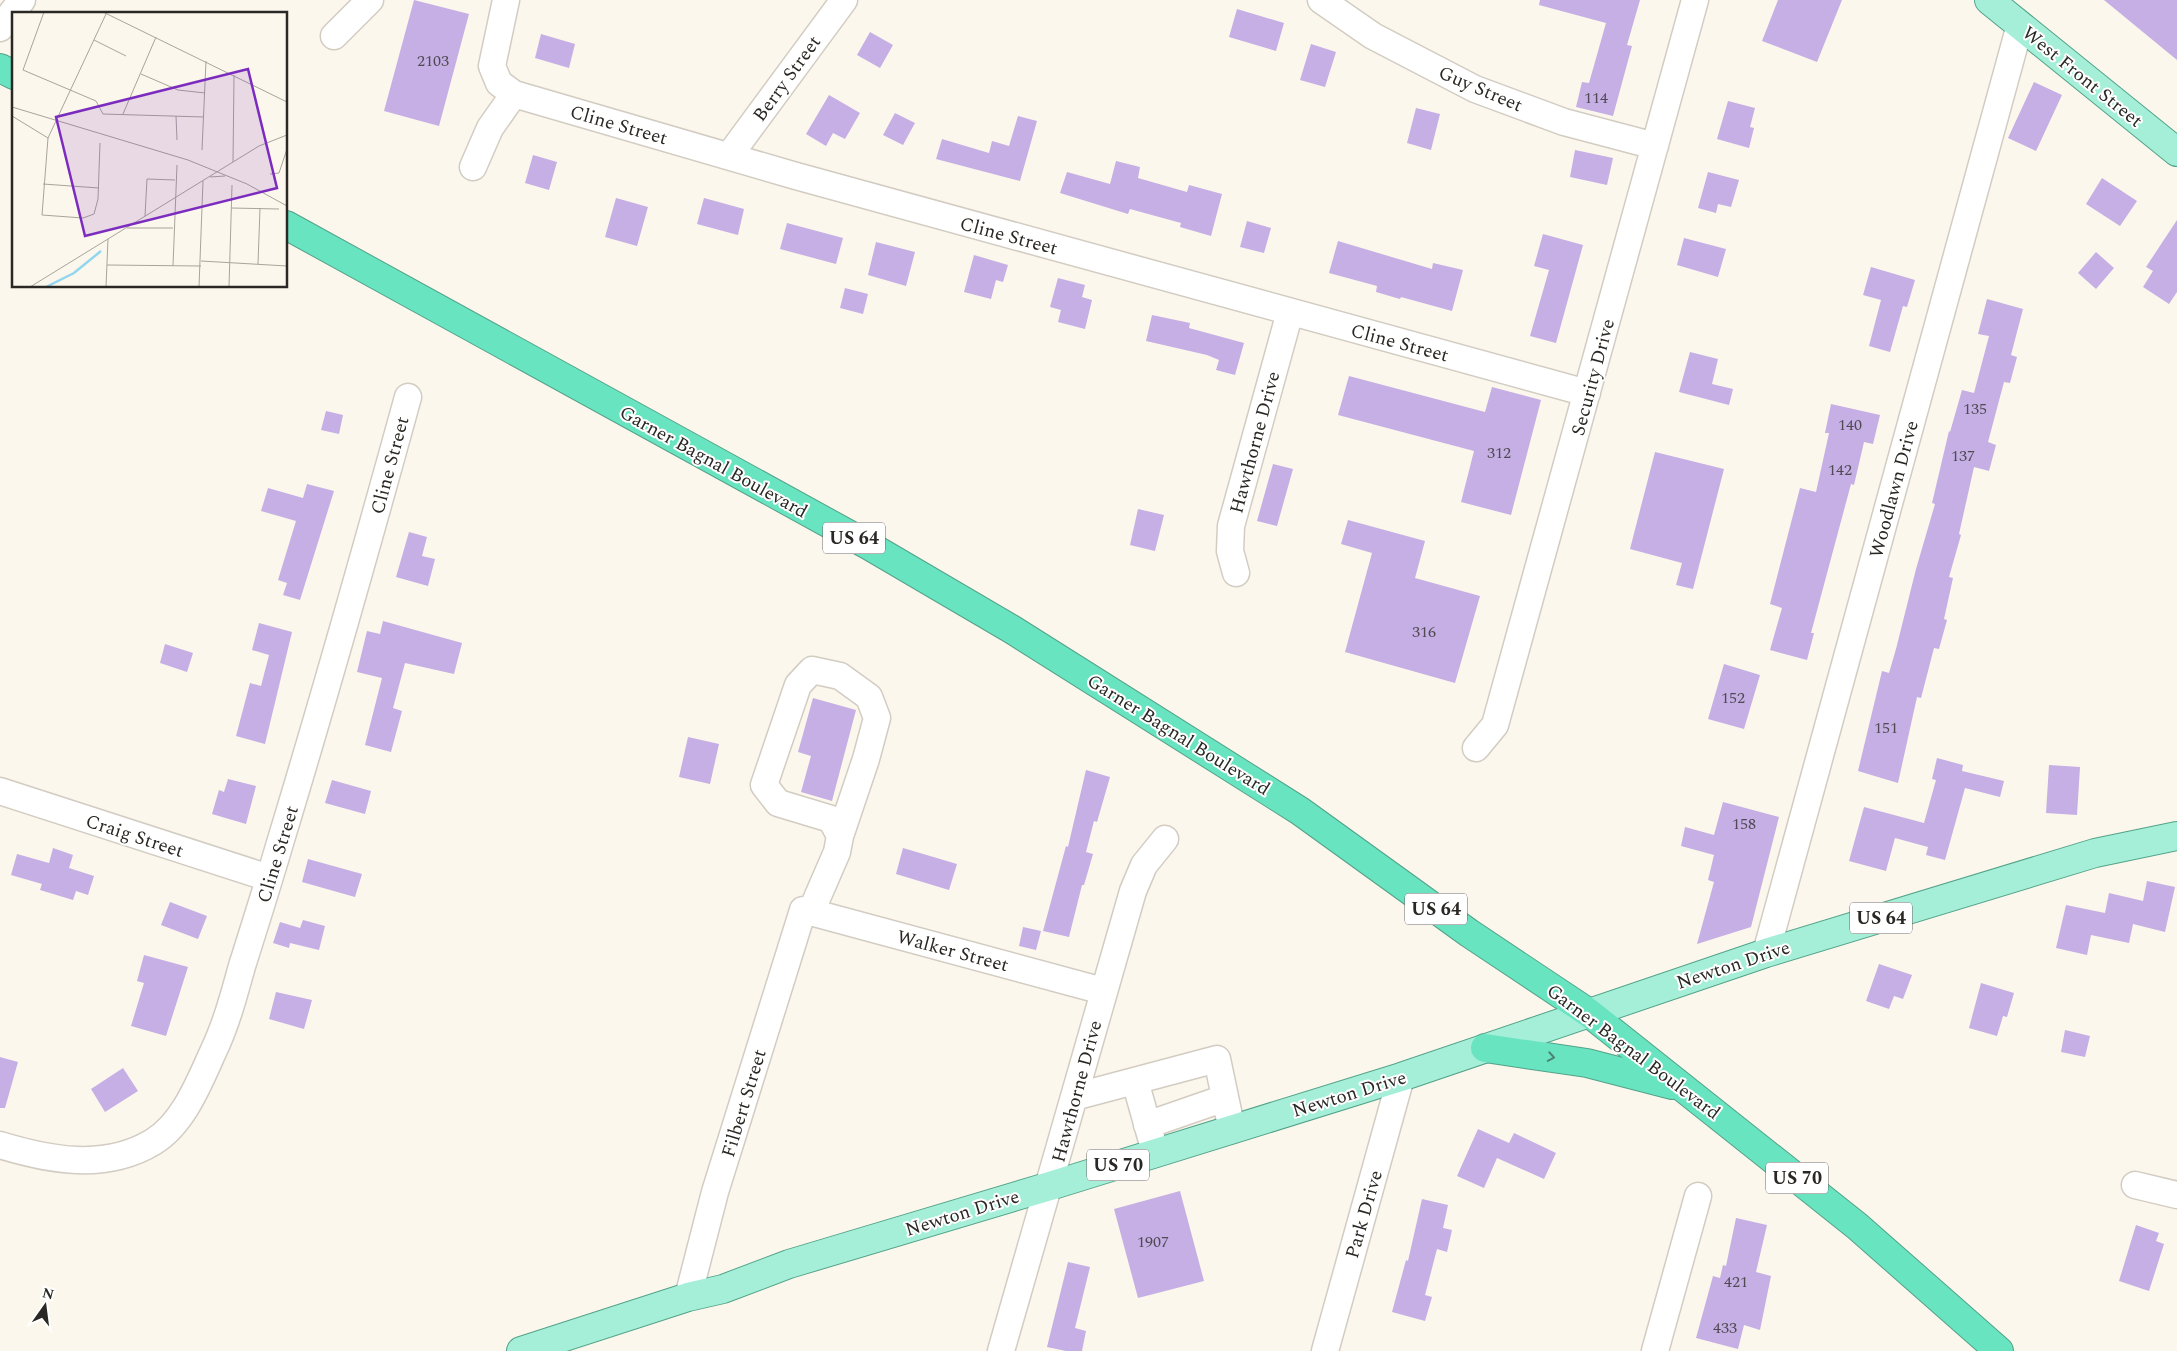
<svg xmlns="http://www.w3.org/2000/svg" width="2177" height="1351" viewBox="0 0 2177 1351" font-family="Spectral,serif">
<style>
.building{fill:#c5afe4}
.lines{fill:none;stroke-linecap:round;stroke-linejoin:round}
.minor-casing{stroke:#d2ccc2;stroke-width:29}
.major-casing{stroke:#53a289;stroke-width:30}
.highway-casing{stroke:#53a289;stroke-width:30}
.minor{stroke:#fff;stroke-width:26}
.major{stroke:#a5efd9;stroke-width:28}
.highway{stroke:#69e4c0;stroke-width:28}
.oneway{stroke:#4a8672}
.labels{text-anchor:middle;stroke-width:4;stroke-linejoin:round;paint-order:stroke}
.number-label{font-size:16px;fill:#514a54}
.shield{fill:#fff;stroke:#6a6866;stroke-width:1}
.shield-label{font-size:18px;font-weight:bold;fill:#2a2824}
.street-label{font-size:19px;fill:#2a2824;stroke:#fff}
.inset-river{fill:none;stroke:#92d6f0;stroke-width:2.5}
.inset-road{fill:none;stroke:#a8a49c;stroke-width:1}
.view{fill:#7b2cbf;fill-opacity:0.15;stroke:#7b2cbf;stroke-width:2.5}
.inset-edge{fill:none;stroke:#2a2824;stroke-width:2.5}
</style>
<rect width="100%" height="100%" fill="#fcf7ec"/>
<path class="building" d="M414,0L469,14L439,126L384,111Z
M1540,0H1640L1627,45L1632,46L1613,116L1576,107L1582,82L1589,83L1606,23L1539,5Z
M1778,0H1842L1817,62L1762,41Z
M2104,0H2177V60Z
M1237,9L1284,23L1276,51L1229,37Z
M870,32L893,45L880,68L857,55Z
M541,34L575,44L569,68L535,58Z
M1311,44L1336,52L1325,87L1300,80Z
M2034,82L2062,95L2036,151L2008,138Z
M829,95L860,113L845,139L833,133L826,146L806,134Z
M1728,101L1755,108L1750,127L1754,128L1749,148L1717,139Z
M1416,108L1440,114L1431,150L1407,143Z
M895,113L915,123L903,145L883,135Z
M1018,116L1037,121L1020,181L936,159L942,139L989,153L992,141L1009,146Z
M1575,150L1613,158L1607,185L1570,177Z
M533,155L557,162L549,190L525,183Z
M1116,161L1140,167L1138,178L1187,192L1189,185L1222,194L1211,236L1180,227L1181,223L1130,209L1128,214L1060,193L1067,172L1110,184Z
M1708,172L1739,180L1731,207L1718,204L1716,213L1698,208Z
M2102,178L2137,201L2120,226L2086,204Z
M616,198L648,207L637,246L605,237Z
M704,198L744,209L738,235L697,224Z
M2177,220V292L2169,304L2143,287L2153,271L2146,267Z
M1247,221L1271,228L1264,253L1240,247Z
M787,223L843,238L836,264L780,249Z
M1543,234L1583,245L1556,343L1530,336L1549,270L1534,266Z
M1684,238L1726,249L1718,277L1677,265Z
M1338,241L1432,269L1433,263L1463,270L1452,311L1401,297L1400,299L1376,292L1377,286L1329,273Z
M876,242L915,252L906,286L868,275Z
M2096,252L2114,268L2096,289L2078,273Z
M974,255L1008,265L1003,282L996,280L991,299L964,292Z
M1871,267L1915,280L1907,307L1903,306L1890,352L1869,346L1881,300L1863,295Z
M1058,278L1085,285L1082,297L1092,300L1085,329L1058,322L1061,310L1050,307Z
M845,288L868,294L863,314L840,308Z
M1987,299L2023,309L2011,355L2017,357L2010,383L2004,382L1988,442L1996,445L1989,471L1974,467L1959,534L1961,535L1949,577L1953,578L1944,619L1947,620L1939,649L1934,648L1921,698L1917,697L1898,783L1858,771L1882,671L1889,673L1896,649L1916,569L1935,504L1932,503L1949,431L1950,432L1962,390L1974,393L1989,336L1978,334Z
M1152,315L1190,323L1189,328L1244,343L1235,375L1216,370L1219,360L1207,355L1146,341Z
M1690,352L1718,359L1712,384L1733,389L1729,405L1679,392Z
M1349,376L1485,412L1492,387L1541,400L1511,515L1461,502L1474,451L1338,415Z
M1831,404L1880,415L1873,444L1864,442L1854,485L1851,484L1811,633H1814L1807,660L1770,650L1782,608L1770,604L1800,488L1816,492L1829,433H1825Z
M326,411L343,415L339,434L321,430Z
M1655,452L1724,469L1693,589L1676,585L1682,563L1630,549Z
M1273,464L1293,469L1277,526L1257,521Z
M307,484L334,491L300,600L283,595L287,583L278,580L296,521L261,511L268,488L303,498Z
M1138,509L1164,515L1155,551L1130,545Z
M1348,520L1425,541L1415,578L1480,596L1455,683L1345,652L1372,553L1341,544Z
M409,532L427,537L422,556L435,559L428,586L396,577Z
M383,621L462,643L454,674L405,663L393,708L402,711L391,752L365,745L382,678L357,672L367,631L380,634Z
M259,623L292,632L265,744L236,736L250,683L261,686L269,655L252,650Z
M165,644L193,653L187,672L160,663Z
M1724,664L1760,675L1744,729L1708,719Z
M813,698L856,710L832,801L801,792L811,756L798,752Z
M688,737L719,744L710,784L679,777Z
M1937,758L1963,765L1962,771L2004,781L2000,797L1965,788L1945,860L1926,855L1928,847L1895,838L1886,871L1849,861L1864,807L1924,823L1936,780L1932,779Z
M2049,765L2080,767L2077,815L2046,813Z
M1086,770L1110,777L1097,822L1094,821L1086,852L1093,854L1084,885H1082L1069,937L1043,931L1066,846L1068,847Z
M228,779L256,786L246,824L212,814L219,790L224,792Z
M332,780L371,791L365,814L325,803Z
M1723,802L1779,817L1751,927L1697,944L1714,882L1708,880L1714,855L1681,846L1685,827L1714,835Z
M53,848L73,855L69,868L94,876L88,895L76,891L73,900L40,890L42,884L11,875L17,854L49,863Z
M903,848L957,864L949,890L896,874Z
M308,859L362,874L355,897L302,882Z
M2147,881L2175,887L2165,932L2133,924L2129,943L2091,935L2087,955L2056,948L2066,905L2105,913L2109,893L2143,901Z
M170,902L207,916L198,939L161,925Z
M303,920L325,926L319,950L290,943L289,948L273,943L280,922L300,928Z
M1023,927L1041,931L1036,950L1019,946Z
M144,955L188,967L166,1036L131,1026L144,983L137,981Z
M1879,964L1912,975L1903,999L1894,996L1889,1009L1866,1001Z
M1981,983L2014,993L2007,1017L2003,1016L1997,1036L1969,1028Z
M276,992L312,1000L304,1029L269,1019Z
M2065,1030L2090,1036L2085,1057L2061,1052Z
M0,1057L18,1062L5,1108H0Z
M123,1068L138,1091L105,1112L91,1089Z
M1478,1129L1509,1143L1514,1133L1556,1153L1544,1179L1497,1158L1484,1188L1457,1176Z
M1180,1191L1204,1281L1138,1298L1114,1209Z
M1422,1199L1448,1205L1443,1228L1452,1230L1447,1252L1437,1249L1425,1295L1432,1297L1425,1321L1392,1312L1406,1260L1408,1261Z
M1736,1218L1767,1225L1756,1272L1771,1276L1760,1330L1744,1325L1738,1349L1696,1338L1713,1276L1720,1278L1723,1265L1726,1266Z
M2136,1225L2159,1233L2156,1241L2164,1244L2149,1291L2119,1281Z
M1068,1262L1090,1267L1075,1328L1086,1331L1082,1351H1066L1047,1347Z"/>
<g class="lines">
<defs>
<path id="minor" d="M506,0L492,66L499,83L514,94L796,176L1587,393
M1321,0L1373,36L1475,89L1564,122L1655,146
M0,28L22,0
M334,36L370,0
M729,156L844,0
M473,167L490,128L514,94
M1236,573L1230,551L1231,526L1290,312
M1476,748L1495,725L1695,0
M0,791L269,878
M811,912L837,852L840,836L831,819L778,803L764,785L798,685L812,670L840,676L869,697L877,718L866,759L840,836
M1766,953L2020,25
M1135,1081L1152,1141
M1074,1097L1217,1059L1232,1130
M1147,1125L1225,1098
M0,1145C49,1160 105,1171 153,1142C183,1124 199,1083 213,1052C226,1025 234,995 242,966C255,925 268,884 280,843C325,695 367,546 408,397
M2135,1185L2177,1195
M688,1297L715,1192L803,910L1103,991
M1001,1351L1133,891L1144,865L1165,839
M1325,1351L1401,1077
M1655,1351L1698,1196"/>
<path id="major" d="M1989,0L2177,152
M521,1351L688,1297L723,1289L789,1264L1050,1186L1401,1077L1766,953L2095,853L2177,836"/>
<path id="highway" d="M0,68L14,75
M286,225L868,545L1013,630L1300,811L1469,933L1589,1013L1857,1226L1999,1351
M1485,1048L1587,1063L1672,1085"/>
</defs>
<use href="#minor" class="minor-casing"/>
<use href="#major" class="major-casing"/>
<use href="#highway" class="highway-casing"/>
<use href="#minor" class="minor"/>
<use href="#major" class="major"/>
<use href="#highway" class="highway"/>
</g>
<defs><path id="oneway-chevron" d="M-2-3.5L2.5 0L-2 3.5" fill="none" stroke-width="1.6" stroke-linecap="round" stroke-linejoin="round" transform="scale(1.25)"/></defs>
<use class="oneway" href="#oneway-chevron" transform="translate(1551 1057) rotate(10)"/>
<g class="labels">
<g class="number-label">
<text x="433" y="66">2103</text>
<text x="1596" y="103">114</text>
<text x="1975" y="414">135</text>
<text x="1850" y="430">140</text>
<text x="1499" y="458">312</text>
<text x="1963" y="461">137</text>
<text x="1840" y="475">142</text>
<text x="1424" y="637">316</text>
<text x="1733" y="703">152</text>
<text x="1886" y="733">151</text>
<text x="1744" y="829">158</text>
<text x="1153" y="1247">1907</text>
<text x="1736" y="1287">421</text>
<text x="1725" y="1333">433</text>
</g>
<g class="shield">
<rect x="823" y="522.5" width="62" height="31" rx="4"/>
<rect x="1405" y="893.5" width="62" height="31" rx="4"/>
<rect x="1850" y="902.5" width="62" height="31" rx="4"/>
<rect x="1087" y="1149.5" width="62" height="31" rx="4"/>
<rect x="1766" y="1162.5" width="62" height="31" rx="4"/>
</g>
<g class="shield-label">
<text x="854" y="544">US 64</text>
<text x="1436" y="915">US 64</text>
<text x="1881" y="924">US 64</text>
<text x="1118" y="1171">US 70</text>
<text x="1797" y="1184">US 70</text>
</g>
<g class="street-label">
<text transform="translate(2083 76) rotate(39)" y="7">West Front Street</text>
<text transform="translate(786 78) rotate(-54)" y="7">Berry Street</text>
<text transform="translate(1481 88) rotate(23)" y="7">Guy Street</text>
<text transform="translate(619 124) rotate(16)" y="7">Cline Street</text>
<text transform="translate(1009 235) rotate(15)" y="7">Cline Street</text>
<text transform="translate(1400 342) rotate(15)" y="7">Cline Street</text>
<text transform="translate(1592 377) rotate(-75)" y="7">Security Drive</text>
<text transform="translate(1254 442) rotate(-75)" y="7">Hawthorne Drive</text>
<text transform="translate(714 461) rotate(29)" y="7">Garner Bagnal Boulevard</text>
<text transform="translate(389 465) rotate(-75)" y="7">Cline Street</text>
<text transform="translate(1893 489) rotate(-75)" y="7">Woodlawn Drive</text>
<text transform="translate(1179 734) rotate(32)" y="7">Garner Bagnal Boulevard</text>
<text transform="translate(135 835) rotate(18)" y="7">Craig Street</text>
<text transform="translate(277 854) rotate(-73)" y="7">Cline Street</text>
<text transform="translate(953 950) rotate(15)" y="7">Walker Street</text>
<text transform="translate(1733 964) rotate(-18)" y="7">Newton Drive</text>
<text transform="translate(1634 1051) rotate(37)" y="7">Garner Bagnal Boulevard</text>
<text transform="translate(1076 1091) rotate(-75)" y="7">Hawthorne Drive</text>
<text transform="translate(1349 1093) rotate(-17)" y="7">Newton Drive</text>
<text transform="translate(743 1103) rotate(-73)" y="7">Filbert Street</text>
<text transform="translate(962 1212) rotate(-17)" y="7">Newton Drive</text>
<text transform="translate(1363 1214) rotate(-74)" y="7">Park Drive</text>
</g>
</g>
<g transform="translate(12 12)">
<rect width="275" height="275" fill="#fcf7ec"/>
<path class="inset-river" d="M34,275L62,261L89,239"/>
<path class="inset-road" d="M32,0L11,58L84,89L91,102M91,0L275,90M82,28L114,44M129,62L166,78L193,81M0,95L176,148L235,172L275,194M91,102L192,105M111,102L144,25M0,104L36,126M164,104L165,128M88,131L86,187L82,202L71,206L30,203L36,126L94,2M190,138L194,49M221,150L222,63M258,162L267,161L275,137M198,165L213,164M31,172L87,176M219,196L267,197M133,204L135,167L163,168M115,216H161M189,249L275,254M246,252L248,196M95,253L189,254M161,254L165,153M18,275L247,134L275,123M94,275L96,227M187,275L191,169M217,275L220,173"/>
<path class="view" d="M236,57L265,176L73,224L44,105Z"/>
<rect width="275" height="275" class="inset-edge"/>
</g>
<g transform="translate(45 1306) rotate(14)" stroke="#ffffff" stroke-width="4" paint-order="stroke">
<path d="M0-4L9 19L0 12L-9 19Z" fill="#2a2824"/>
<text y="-8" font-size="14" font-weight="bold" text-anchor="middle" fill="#2a2824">N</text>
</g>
</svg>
